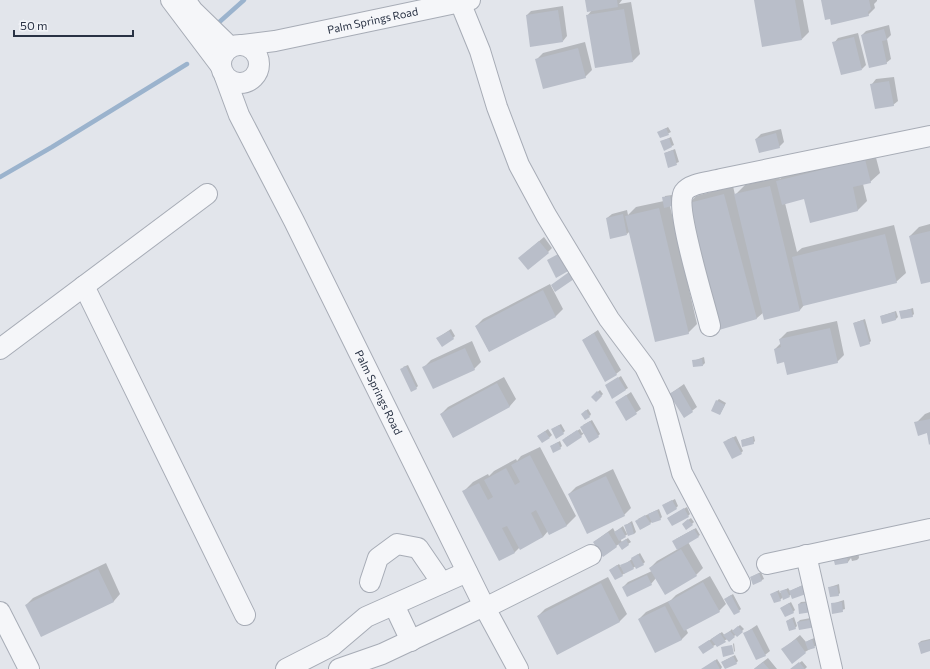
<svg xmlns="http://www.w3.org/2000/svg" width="930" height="669" viewBox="0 0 930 669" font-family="Commissioner,sans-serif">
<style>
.shadow{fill:#0003}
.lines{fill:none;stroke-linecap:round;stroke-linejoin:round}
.stream{stroke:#9bb3cd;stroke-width:4.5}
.building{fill:#b9bec9}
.minor-casing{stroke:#a7acb6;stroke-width:22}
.minor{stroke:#f5f6f9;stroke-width:20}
.labels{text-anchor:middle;stroke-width:3;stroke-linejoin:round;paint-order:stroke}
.street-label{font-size:11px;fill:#293244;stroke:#f2f4f8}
</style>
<rect width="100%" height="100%" fill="#e2e5eb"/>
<path class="shadow" d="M586,0H622L619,4L631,2L640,54L633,61L587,16L592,10Z
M755,0H803L809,32L802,39Z
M822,0H877V1L874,4L875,8L868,15Z
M563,6L567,36L563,41L527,15L531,11Z
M889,25L891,35L887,39L891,59L886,63L862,35L866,31Z
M858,33L866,65L862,69L834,43L838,38Z
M585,42L592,70L585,77L536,60L543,53Z
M894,77L898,101L893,105L872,84L876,79Z
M668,127L671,132L661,137L659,132Z
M781,129L784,142L779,147L756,139L761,134Z
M671,137L674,145L672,146L661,142Z
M675,149L679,162L669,166L665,153Z
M874,150L880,173L870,182L863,184L867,201L858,210L811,221L805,198L785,203L797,252L802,248L894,225L906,273L896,282L805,304L800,310L765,318L764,312L757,318L720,328L687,205L696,196L733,186L735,195L745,185L779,177L780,179L786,172Z
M672,195L673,203L670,206L697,324L688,333L630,231L627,234L607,218L612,214L627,210L628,215L636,207L664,201L665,196Z
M930,224V281L910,236L919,227Z
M544,237L552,248L548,252L524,254Z
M550,284L563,309L556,316L489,351L476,326L483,319Z
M913,308L914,314L912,316L900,312Z
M896,311L898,317L896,319L881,316Z
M865,319L871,341L869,343L854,323Z
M837,321L844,355L837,362L785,361L775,349L781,343L780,339L787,332Z
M451,329L455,336L453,338L439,337Z
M598,330L621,370L616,374L583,340Z
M472,341L481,362L474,369L424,367L431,360Z
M704,357L705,363L703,365L693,361Z
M408,365L418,386L416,388L403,367Z
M621,376L628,388L613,397L608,384Z
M504,377L516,399L510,406L453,437L441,414L448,407Z
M684,384L697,407L684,417L670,394Z
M600,390L603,394L596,401L592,397Z
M631,392L641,409L627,419L616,402Z
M719,399L726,403L720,414L717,401Z
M588,409L591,414L590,416L584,412Z
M930,412V443L927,432L916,423L925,414Z
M592,420L600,434L598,436L584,433L581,436L565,438L580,429L582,433L584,432L583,425Z
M561,424L565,431L563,433L554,428Z
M548,429L552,435L550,437L538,436Z
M736,436L743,451L741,453L727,440Z
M754,436L755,441L753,443L742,440Z
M560,441L562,446L560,448L551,446Z
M540,447L576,516L567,525L550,534L548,531L543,537L520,547L515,552L500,560L464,491L473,482L488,474L489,476L494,471L516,459L517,461L521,456Z
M613,469L631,508L624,515L569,494L576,487Z
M675,499L678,506L676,508L665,504Z
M687,507L690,514L688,516L668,518Z
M659,509L662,517L660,519L650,523L638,519Z
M691,518L694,522L692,524L685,522Z
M632,521L636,532L634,534H628L620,539L622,542L628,538L631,542L622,548L619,544L603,555L594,542L613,528L615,532L623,526L627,534L626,525Z
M696,528L700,535L688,542L703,568L696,575L656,578L651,584L623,587L628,582L652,571L650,568L657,561L678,549L676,539Z
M858,549L859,558L857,560L852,561L851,558L848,562L835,564Z
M640,553L645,562L643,564L636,566L622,575L610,570L619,564L621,567Z
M106,563L120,594L114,601L41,636L26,605L33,598Z
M761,572L764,579L753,584L751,577Z
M710,576L726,604L719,611L686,629L688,633L681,640L639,619L646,612L671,600L676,595Z
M608,577L627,614L620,621L557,653L538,616L545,609Z
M805,584L789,596L783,597L780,600L772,594L779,590L780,593L788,588L790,591Z
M839,584L840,593L838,595L830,587Z
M733,594L741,609L739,611L728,597Z
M844,600L845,609L833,613L832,604Z
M813,601L812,611L799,604L801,602Z
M791,602L795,610L793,612L781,608Z
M794,617L797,626L795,628L787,621Z
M816,617L818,624L798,622L800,620Z
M740,625L744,629L737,636L736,635L713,646L699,647L722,632L725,636L732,629L733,631Z
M757,625L770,651L765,655L745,633Z
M800,635L806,642L814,638L817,645L805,652L782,650Z
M930,639V650L919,643L921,641Z
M734,643L735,651L734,652L733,644Z
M735,655L738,661L736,663L722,662Z
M768,658L777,669H754L755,668Z
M717,659L722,667L721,669H704Z
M802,661L807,667L805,669H791Z"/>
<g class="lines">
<path class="stream" d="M216,25L244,0
M0,177L52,147L187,64"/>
</g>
<path class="building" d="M585,0H617L618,7L587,12Z
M754,0H795L802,40L762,47Z
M821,0H869L871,9L868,12L869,16L831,25L830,19L825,20Z
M624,9L633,62L595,68L586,15Z
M558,10L563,42L530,47L526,15Z
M884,29L887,40L882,41L887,64L869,68L861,35Z
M854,37L862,70L841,75L832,42Z
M578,48L586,78L543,89L535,59Z
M889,81L894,106L875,109L870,84Z
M666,128L669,135L660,138L657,132Z
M776,133L780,148L759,153L755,139Z
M669,138L672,147L664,151L660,141Z
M673,150L677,165L668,168L664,153Z
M865,159L871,183L853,187L858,211L810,223L804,199L782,205L776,181Z
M770,186L800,311L764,320L734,194Z
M724,194L757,319L719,330L685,204Z
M670,196L672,206L664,208L662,197Z
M659,208L689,334L655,342L625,216Z
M623,214L627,235L610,239L606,218Z
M930,231V282L921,284L909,236Z
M885,234L897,283L803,306L792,257Z
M539,241L549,253L528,270L518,258Z
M560,253L570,270L556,278L547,260Z
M569,272L574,279L555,292L551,285Z
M543,290L556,317L489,352L475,326Z
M911,309L913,317L901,319L899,311Z
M895,312L896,320L882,324L880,316Z
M863,320L870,344L860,347L853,323Z
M830,328L838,363L787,375L784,362L777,364L774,349L781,347L779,339Z
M449,331L454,339L442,347L436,338Z
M594,333L617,375L605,382L582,340Z
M465,348L475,370L433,389L422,367Z
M702,359L703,366L693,367L692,360Z
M406,366L417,389L411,392L400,369Z
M618,377L626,390L612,399L605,385Z
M497,383L510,407L453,438L440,414Z
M679,388L693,412L684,418L669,394Z
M597,391L602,396L596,402L591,397Z
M626,395L637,414L626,421L615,402Z
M716,400L725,405L720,415L711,411Z
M586,410L590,417L585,420L581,414Z
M930,419V444L929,445L927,433L918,436L914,422Z
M590,421L599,437L589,443L580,427Z
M559,425L564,434L556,439L551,429Z
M577,430L582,437L567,447L562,440Z
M545,431L550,438L542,443L537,436Z
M733,437L742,454L732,459L723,442Z
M753,437L754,444L742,447L741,440Z
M558,442L561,449L553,453L550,446Z
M530,455L567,526L549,535L536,510L531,513L543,537L520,550L507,526L502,528L515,553L499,561L462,491L479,483L488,500L493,497L484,480L506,468L515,485L520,482L511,465Z
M606,476L625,516L587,534L568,494Z
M672,500L677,509L667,515L662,505Z
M684,508L689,517L672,526L667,518Z
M657,510L661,520L652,523L648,514Z
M645,515L651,524L640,530L635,521Z
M688,519L693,525L686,530L682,524Z
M631,523L634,534L628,536L624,525Z
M621,528L626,537L619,541L614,532Z
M694,529L699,537L677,550L672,541Z
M608,532L617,547L603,557L593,542Z
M626,539L629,545L622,550L618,544Z
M681,549L697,576L665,595L649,568Z
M638,554L644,565L636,569L631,558Z
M847,554L848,563L835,565L833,557Z
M630,561L634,569L624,574L620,565Z
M617,565L623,576L615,580L609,570Z
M98,569L114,602L41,637L25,605Z
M759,573L762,581L753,585L750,577Z
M647,575L652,585L627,597L622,587Z
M703,582L720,612L684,631L668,602Z
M601,583L620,622L557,655L537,616Z
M803,585L806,594L792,599L789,591Z
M837,586L839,596L830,597L828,587Z
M786,589L790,597L783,600L780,591Z
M777,591L781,601L774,603L770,594Z
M731,595L740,612L734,615L724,599Z
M811,602L812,612L799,614L798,604Z
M842,602L843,612L832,614L831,603Z
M789,603L794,613L785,617L780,608Z
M665,606L682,640L655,653L638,619Z
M792,618L796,629L789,631L786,621Z
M815,619L816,627L799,630L797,622Z
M738,626L743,632L737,637L732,631Z
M752,629L766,656L756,660L743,633Z
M730,631L735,637L729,642L723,635Z
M720,633L726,642L717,647L711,639Z
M796,639L806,653L792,664L781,649Z
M812,639L815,648L808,650L805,642Z
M709,640L714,647L703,654L698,647Z
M930,640V651L921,654L918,643Z
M732,645L734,654L723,657L721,647Z
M733,656L737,664L725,669L721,662Z
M715,660L720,669H701Z
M763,662L769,669H754Z
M799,662L805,669H790Z"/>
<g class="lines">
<defs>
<g id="minor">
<path d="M171,0L220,65"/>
<path d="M460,2L480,51L497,107L519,165L546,215L609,319L645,367L663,403L682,473L740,583"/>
<path d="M188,4L193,11L230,47"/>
<circle cx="240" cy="64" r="19"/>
<path id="s1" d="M243,45L275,41L470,0"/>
<path id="s2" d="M225,77L239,115L294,221L485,608L518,669"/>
<path d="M84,286L245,615"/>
<path d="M710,326C705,304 674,207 684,192C690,183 711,182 721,179L930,136"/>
<path d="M0,349L207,194"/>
<path d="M806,555L832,669"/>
<path d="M767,564L930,529"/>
<path d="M370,582L378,558L397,544L418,548L442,583"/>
<path d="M394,605L411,641"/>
<path d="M485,608L591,555"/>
<path d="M0,612L29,669"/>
<path d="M286,669L333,645L366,617L467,572"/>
<path d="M339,669L382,654L484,606"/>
</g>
</defs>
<use href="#minor" class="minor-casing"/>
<use href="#minor" class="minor"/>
</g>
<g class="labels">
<g class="street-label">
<text dy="4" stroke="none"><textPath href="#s1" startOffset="132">Palm Springs Road</textPath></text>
<text dy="4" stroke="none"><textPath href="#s2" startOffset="351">Palm Springs Road</textPath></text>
</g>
</g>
<path d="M14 30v6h119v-6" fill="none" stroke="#293244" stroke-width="2"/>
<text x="20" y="30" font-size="12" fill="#293244" stroke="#f2f4f8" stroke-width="3" paint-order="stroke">50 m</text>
</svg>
